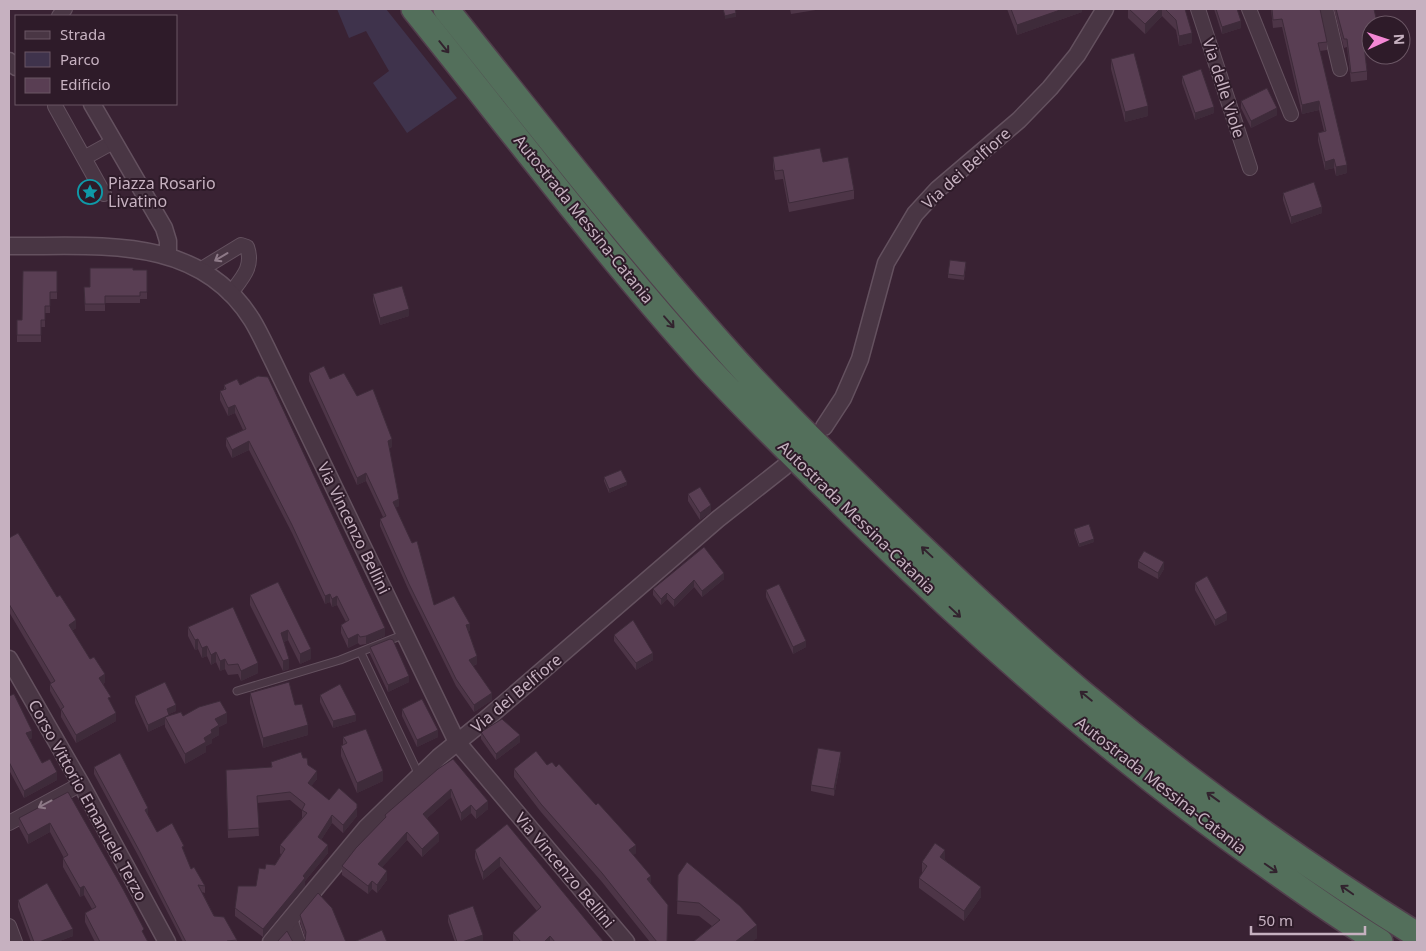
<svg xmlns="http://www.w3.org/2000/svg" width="1426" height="951" viewBox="0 0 1426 951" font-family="'Noto Sans',sans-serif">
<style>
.green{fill:#3f334c}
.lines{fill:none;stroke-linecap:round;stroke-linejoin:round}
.service-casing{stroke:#64515f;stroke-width:9}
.minor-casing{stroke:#64515f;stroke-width:16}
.tertiary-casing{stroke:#64515f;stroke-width:19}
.motorway-casing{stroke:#513e4c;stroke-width:28}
.service{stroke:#493644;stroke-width:7}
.minor{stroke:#493644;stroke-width:14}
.tertiary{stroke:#493644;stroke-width:16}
.motorway{stroke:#536f5b;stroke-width:25}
.wall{fill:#4d3547}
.shaded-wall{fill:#3e2b3a}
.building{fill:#593e53;stroke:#3e2b3a}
.oneway{stroke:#32232e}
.oneway2{stroke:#8e7a88}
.labels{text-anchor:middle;stroke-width:4;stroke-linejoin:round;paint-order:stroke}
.street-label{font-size:16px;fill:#c6b1c0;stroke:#2e1b29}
.poi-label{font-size:16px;fill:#c6b1c0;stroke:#2e1b29;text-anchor:start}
</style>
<rect width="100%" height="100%" fill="#392233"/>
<path class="green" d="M337,9H386L457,98L407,133L373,83L389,71L366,31L349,38Z"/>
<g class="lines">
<defs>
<path id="service" d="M361,653L419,775
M237,691L340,660L405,634"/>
<path id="minor" d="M1198,9L1250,168
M1249,9L1291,114
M1326,9L1340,69
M59,16L65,9
M55,106L104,194
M84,158L113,142
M200,270L241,245L247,247C254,267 242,278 230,294
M9,823L81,784
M290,919L298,942
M9,926L15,942"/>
<path id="tertiary" d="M9,61L16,67
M92,104L164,228L168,241V255
M9,246C96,247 198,233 252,320C260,333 266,347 273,361L457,742L626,942
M824,427L843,398L860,359L886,263L915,214L938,189L1019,120L1050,88L1077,55L1105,9
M9,659L81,784L167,942
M271,942L366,828L439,757L485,720L718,519L784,467"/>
<path id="motorway" d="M414,9C510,128 603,252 706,366C758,422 814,476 869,530C992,650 1121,763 1262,862C1301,890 1339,917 1380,942
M446,9C536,121 625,236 721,344C772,402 827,455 882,509C947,572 1013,635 1082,693C1187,781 1300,862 1417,935"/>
</defs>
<use href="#service" class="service-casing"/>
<use href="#minor" class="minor-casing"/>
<use href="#tertiary" class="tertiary-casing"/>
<use href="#motorway" class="motorway-casing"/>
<use href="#service" class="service"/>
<use href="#minor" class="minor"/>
<use href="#tertiary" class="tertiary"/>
<use href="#motorway" class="motorway"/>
</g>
<path class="wall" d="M790,9H822L791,14Z
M1007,9H1082V12L1017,35Z
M1128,9H1185L1192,43L1179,46L1176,30L1162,16L1145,34L1128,18Z
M1214,9H1237L1241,28L1222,34Z
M1271,9H1320L1327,42V50L1320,51L1347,173L1336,176L1334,168L1325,170L1318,141V133L1324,131L1319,110L1302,114L1282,27L1273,28Z
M1334,9H1374L1371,25V44L1364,45L1367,71V80L1351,82L1347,47L1344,48Z
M1111,59L1148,116L1125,122L1111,69Z
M1182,76L1214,113L1195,120L1182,83Z
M1241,101L1277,115L1251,128L1241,108Z
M773,157L823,162L854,190V199L789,212L783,179L775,180L773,166Z
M1283,193L1322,213L1291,224L1283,200Z
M966,265L964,280L948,278V274Z
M133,270H147V299H140V303H105V311H85L84,287H90Z
M57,271V299H50V313H45V327H41V342H17V320H22Z
M373,294L409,316L380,325L373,301Z
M309,373L330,379L357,396L392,447L389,448L399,506L395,508L434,605L470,631H468L477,664L473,666L492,700L474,712L456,686L409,591L380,526V519L383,517L366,481L357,485L309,381Z
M224,385H240L385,636L366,644L360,645L358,643L348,648L341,633V625L346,622L337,605L332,607L330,602L325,604L292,533L249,450L232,458L226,446V438L243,430L235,413L228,416L220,400V391L224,390Z
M604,477L627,485L609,493L604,481Z
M688,494L711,512L700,520L688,501Z
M1074,529L1094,542L1079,547L1074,533Z
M9,538L76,628L72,631L105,682L103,684L111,704L116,721L76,743L61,717V710L50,691V684L51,683L9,612Z
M704,547L724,579L702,597L694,587L674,607L667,599L661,605L653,595V589Z
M1138,561L1164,569L1158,579L1138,568Z
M278,582L311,659L300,664L288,640L284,642L289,669L283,671L250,605V595Z
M1195,583L1227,620L1215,626L1195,590Z
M766,590L806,647L793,654L766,597Z
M188,627L258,673L241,681L238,674L228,675L225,669L220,671L216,662L211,665L207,656L202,658L198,649L195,650L188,636Z
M614,635L653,660L636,670L614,641Z
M370,647L409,682L388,692L370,654Z
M250,693L295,705L308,735L263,748L250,703Z
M320,695L356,721L333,728L320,702Z
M9,696L32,738L29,740L42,763L57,780L24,798L9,770Z
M135,696L176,711L169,714V716H183L227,723L219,727V735L212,739V743L206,746V752L185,764L165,727V724L148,732L135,703Z
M402,709L438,737L417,747L402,716Z
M481,732L520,742L496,760L481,739Z
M343,737L383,781L357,793L341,756V746L343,745Z
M303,758L317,779L311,786L329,800L357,816L343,833L332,823L321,840L328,853L305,881V886L263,937L235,916V908L256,886L265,869L275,865L281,855L280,853V845L302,818V810L290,800L257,803L259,836L228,838L226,778L271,767V762Z
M841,759L834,796L811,791V785Z
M547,765L636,853L633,855L651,883L667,942H650L602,882L541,812L514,777V769Z
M94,767L148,815L157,832L184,852L191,869L205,886V893L202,892L214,916L237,940V942H183L140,859L94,774Z
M438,769L488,809L476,819L471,813L461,821L451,797L427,818L439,841L422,857L407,840L382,867L387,880L377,893L372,889L368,894L342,875V866L385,818V815Z
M68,792L144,935L148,942H95L85,922V913L92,909L84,895L80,897L63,867V858H64L50,832L28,844L19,827V818Z
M507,824L604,942H513V933L537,911L500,866L483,880L475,858V850Z
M945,860L981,897L964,921L919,888V878L923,872H922V862Z
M678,875L757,938L751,942H693L712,926L699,916L677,914Z
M18,900L73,936L57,942H31L18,907Z
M300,915L346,942L305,940V937L300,922Z
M448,915L483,941L481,942H455L448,922Z"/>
<path class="shaded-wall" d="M1063,9H1082V12L1017,35V25Z
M1160,9H1162V16L1145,34V24Z
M736,13V17L725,19V16Z
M1241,21V28L1222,34V27Z
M1192,33V43L1179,46V36Z
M1319,101V110L1302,114V105Z
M1148,106V116L1125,122V112Z
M1214,107V113L1195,120V113Z
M1277,108V115L1251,128V121Z
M1334,159V168L1325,170V162Z
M1347,165V173L1336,176V167Z
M1322,207V213L1291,224V217Z
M409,309V316L380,325V318Z
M235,405V413L228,416V408Z
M392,439V447L388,448V441Z
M249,441V450L232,458V450Z
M366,473V481L357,485V478Z
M627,482V485L609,493V489Z
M399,499V506L393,509V502Z
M711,505V512L700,520V513Z
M1094,539V542L1079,547V544Z
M1164,562V569L1158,579V573Z
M724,573V579L702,597V591Z
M694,580V587L674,607V600Z
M667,593V599L661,605V599Z
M330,594V602L325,604V596Z
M337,596V605L332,607V599Z
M1227,613V620L1215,626V620Z
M76,620V628L69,633V625Z
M470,624V631L466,632V625Z
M385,628V636L366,644V636Z
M288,630V640L281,643V633Z
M358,634V643L348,648V639Z
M198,639V649L195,650V640Z
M806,641V647L793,654V647Z
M207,646V656L202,658V648Z
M311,649V659L300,664V654Z
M216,652V662L211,665V655Z
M653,653V660L636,670V663Z
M477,656V664L469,667V660Z
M225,659V669L220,671V661Z
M289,659V669L283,671V661Z
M258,663V673L241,681V671Z
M105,674V682L99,686V678Z
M409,676V682L388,692V685Z
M492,693V700L474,712V705Z
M176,705V711L167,715V709Z
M116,713V721L76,743V735Z
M227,713V723L219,727V735L212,739V743L206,746V752L185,764V754L204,738L211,730L215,719Z
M356,715V721L333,728V721Z
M165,717V724L148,732V725Z
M308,725V735L263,748V738Z
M438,730V737L417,747V740Z
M32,731V738L26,741V733Z
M520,735V742L496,760V754Z
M841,752V759L834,796V789Z
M317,771V779L308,790V783Z
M383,771V781L357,793V783Z
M57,772V780L24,798V791Z
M451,789V797L423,822V814Z
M488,801V809L476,819V811Z
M471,805V813L461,821V813Z
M148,808V815L145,817V810Z
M357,808V816L343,833V825Z
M332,815V823L318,845V837Z
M50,823V832L28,844V835Z
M407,832V840L378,872V864Z
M439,833V841L422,857V849Z
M328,845V853L305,881V886L263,937V929L303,876Z
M636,845V853L629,859V850Z
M945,850V860L940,867V857Z
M500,857V866L483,880V872Z
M387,871V880L377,893V885Z
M651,876V885L647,879Z
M372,881V889L368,894V886Z
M84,886V895L80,897V888Z
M981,887V897L964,921V911Z
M757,925V938L751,942H735Z
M73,929V936L57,942H39Z
M483,935V941L481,942H462Z
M550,936V942H544Z"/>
<path class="building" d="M723,9H735L736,13L725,16Z
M1011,9H1063L1017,25Z
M1129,9H1160L1145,24Z
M1165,9H1185L1192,33L1179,36L1176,20Z
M1216,9H1237L1241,21L1222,27Z
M1272,9H1320L1327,42L1318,43L1347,165L1336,167L1334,159L1325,162L1318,133L1326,131L1319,101L1302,105L1282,19L1273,20Z
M1336,9H1374L1376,18H1379L1380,25H1371V35L1363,37L1367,71L1351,73L1347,39H1344Z
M1134,53L1148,106L1125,112L1111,59Z
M1201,69L1214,107L1195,113L1182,76Z
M1267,88L1277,108L1251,121L1241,101Z
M820,148L823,162L848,157L854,190L789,203L783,170L775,171L773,157Z
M1314,182L1322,207L1291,217L1283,193Z
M950,260L966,262L964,276L948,274Z
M90,268H133V270H147V292H140V296H105V304H85L84,287H90Z
M23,271H57V292H50V306H45V320H41V335H17V320H22Z
M402,286L409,309L380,318L373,294Z
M324,366L330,379L344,373L357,396L373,389L392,439L388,441L399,499L393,502L412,543L417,541L434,605L454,596L470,624L466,625L477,656L469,660L492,693L474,705L456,679L409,584L380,519L386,516L366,473L357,478L309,373Z
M258,376L268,377L385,628L366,636L360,637L358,634L348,639L341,625L349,620L337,596L332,599L330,594L325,596L292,525L249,441L232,450L226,438L246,429L235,405L228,408L220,391L226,389L224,385L237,379L240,385Z
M621,470L627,482L609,489L604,477Z
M700,487L711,505L700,513L688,494Z
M1089,524L1094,539L1079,544L1074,529Z
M18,533L57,597L60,595L76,620L69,625L90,659L94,657L105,674L99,678L111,697L108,698L116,713L76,735L61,709L64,707L50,684L55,681L9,604V538Z
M704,547L724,573L702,591L694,580L674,600L667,593L661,599L653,589Z
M1144,551L1164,562L1158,573L1138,561Z
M1207,576L1227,613L1215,620L1195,583Z
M278,582L311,649L300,654L288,630L281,633L289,659L283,661L250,595Z
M779,584L806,641L793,647L766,590Z
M233,607L258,663L241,671L238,664L228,665L225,659L220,661L216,652L211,655L207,646L202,648L198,639L195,640L188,627Z
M633,620L653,653L636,663L614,635Z
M390,639L393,640L409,676L388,685L370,647Z
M165,682L176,705L167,709L169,715L148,725L135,696Z
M289,682L295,705L302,704L308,725L263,738L250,693Z
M340,684L356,715L333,721L320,695Z
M14,694L32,731L26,733L42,763L50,759L57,772L24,791L9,762V696Z
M422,699L438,730L417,740L402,709Z
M220,701L227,713L215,719L219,725L211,730L212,733L204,738L206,742L185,754L165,717L181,712L183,716L199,707Z
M502,719L520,735L496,754L481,732Z
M366,729L383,771L357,783L341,746L347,743L343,737Z
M818,748L841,752L834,789L811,785Z
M536,751L547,765L552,762L556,767L559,764L596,805L598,803L636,845L629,850L651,876L647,879L668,905L667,942H657L602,873L541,804L514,769Z
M301,752L303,758H307L308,765L317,771L308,783L329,800L339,788L357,804V808L343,825L332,815L318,837L328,845L303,876L305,878L263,929L235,908L238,886H256L259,868L265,869L266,864L275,865L285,849L280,845L307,813L302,810L305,804L290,792L257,796L259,828L228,830L226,770L272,767L271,762Z
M120,753L148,808L145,810L157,832L172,823L184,846L182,847L191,869L194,867L205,886L198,885L214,916L224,917L237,940L227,941V942H186L140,852L94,767Z
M453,759L488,801L476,811L471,805L461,813L451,789L423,814L439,833L422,849L407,832L378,864L387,871L377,885L372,881L368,886L342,866L356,848L386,817L385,815L438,769Z
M68,792L123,889L144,929L142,931L148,942H100L85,913L96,907L84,886L80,888L63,858L68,855L50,823L28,835L19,818Z
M507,824L604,942H555L550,936L544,942H521L513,933L541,907L500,857L483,872L475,850Z
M935,843L945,850L940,857L981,887L964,911L919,878L927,866L922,862Z
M687,862L740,906L757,925L735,942H693L720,920L699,903L677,901L678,875Z
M47,883L73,929L39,942H34L18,900Z
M318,893L332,908L346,942H302L305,940L306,932L300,915Z
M473,906L483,935L462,942H457L448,915Z
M382,930L387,942H354Z
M287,931L293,942H295H277Z"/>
<defs><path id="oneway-shaft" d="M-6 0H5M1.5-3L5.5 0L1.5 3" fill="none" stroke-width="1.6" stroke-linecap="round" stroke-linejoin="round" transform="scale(1.25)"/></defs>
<g class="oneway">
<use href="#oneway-shaft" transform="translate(444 47) rotate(51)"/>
<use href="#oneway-shaft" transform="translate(669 322) rotate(49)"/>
<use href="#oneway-shaft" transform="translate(927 552) rotate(-137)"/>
<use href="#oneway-shaft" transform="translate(955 612) rotate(43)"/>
<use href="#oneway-shaft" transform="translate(1086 696) rotate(-141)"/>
<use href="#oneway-shaft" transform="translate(1213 797) rotate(-144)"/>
<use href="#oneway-shaft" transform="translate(1271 868) rotate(35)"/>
<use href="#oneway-shaft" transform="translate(1347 890) rotate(-145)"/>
</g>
<g class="oneway2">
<use href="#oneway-shaft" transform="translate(221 257) rotate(149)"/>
<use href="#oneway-shaft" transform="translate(45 804) rotate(152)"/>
</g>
<defs>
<symbol id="sight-ring" viewBox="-11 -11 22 22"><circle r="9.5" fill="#2e1b29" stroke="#0f9aa8" stroke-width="1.5"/><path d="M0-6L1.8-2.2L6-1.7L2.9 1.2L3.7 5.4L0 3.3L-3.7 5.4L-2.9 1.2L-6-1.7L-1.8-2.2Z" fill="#0f9aa8"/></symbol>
</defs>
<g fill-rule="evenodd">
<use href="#sight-ring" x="76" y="178" width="28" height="28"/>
</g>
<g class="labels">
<g class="street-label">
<text transform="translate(1224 88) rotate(72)" y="6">Via delle Viole</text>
<text transform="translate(966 168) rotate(-42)" y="6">Via dei Belfiore</text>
<text transform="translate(584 219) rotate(51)" y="6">Autostrada Messina-Catania</text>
<text transform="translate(857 517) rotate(44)" y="6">Autostrada Messina-Catania</text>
<text transform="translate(354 528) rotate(64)" y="6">Via Vincenzo Bellini</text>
<text transform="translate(516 693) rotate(-40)" y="6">Via dei Belfiore</text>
<text transform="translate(1161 785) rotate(38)" y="6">Autostrada Messina-Catania</text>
<text transform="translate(88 800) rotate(61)" y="6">Corso Vittorio Emanuele Terzo</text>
<text transform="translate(565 870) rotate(50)" y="6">Via Vincenzo Bellini</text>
</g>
<g class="poi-label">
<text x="108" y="189">Piazza Rosario<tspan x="108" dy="18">Livatino</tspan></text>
</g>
</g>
<rect width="1426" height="951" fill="none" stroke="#c6b1c0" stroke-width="20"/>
<rect x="15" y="15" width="162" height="90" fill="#2e1b29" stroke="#6b5765"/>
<rect x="25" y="31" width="25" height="8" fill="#493644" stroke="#6b5765"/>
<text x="60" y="40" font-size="15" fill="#c6b1c0">Strada</text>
<rect x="25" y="52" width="25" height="15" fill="#3f334c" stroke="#6b5765"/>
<text x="60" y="65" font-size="15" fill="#c6b1c0">Parco</text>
<rect x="25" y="78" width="25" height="15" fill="#593e53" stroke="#6b5765"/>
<text x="60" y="90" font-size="15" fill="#c6b1c0">Edificio</text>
<g transform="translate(1386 40) rotate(87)"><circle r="24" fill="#2e1b29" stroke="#6b5765"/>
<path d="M0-4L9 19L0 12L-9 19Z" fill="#f487d5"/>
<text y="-8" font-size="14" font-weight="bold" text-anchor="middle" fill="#c6b1c0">N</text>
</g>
<path d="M1251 926v8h114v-8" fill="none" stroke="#c6b1c0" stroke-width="2.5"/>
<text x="1258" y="926" font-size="15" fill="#c6b1c0" stroke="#2e1b29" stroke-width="4" paint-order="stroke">50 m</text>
</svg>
